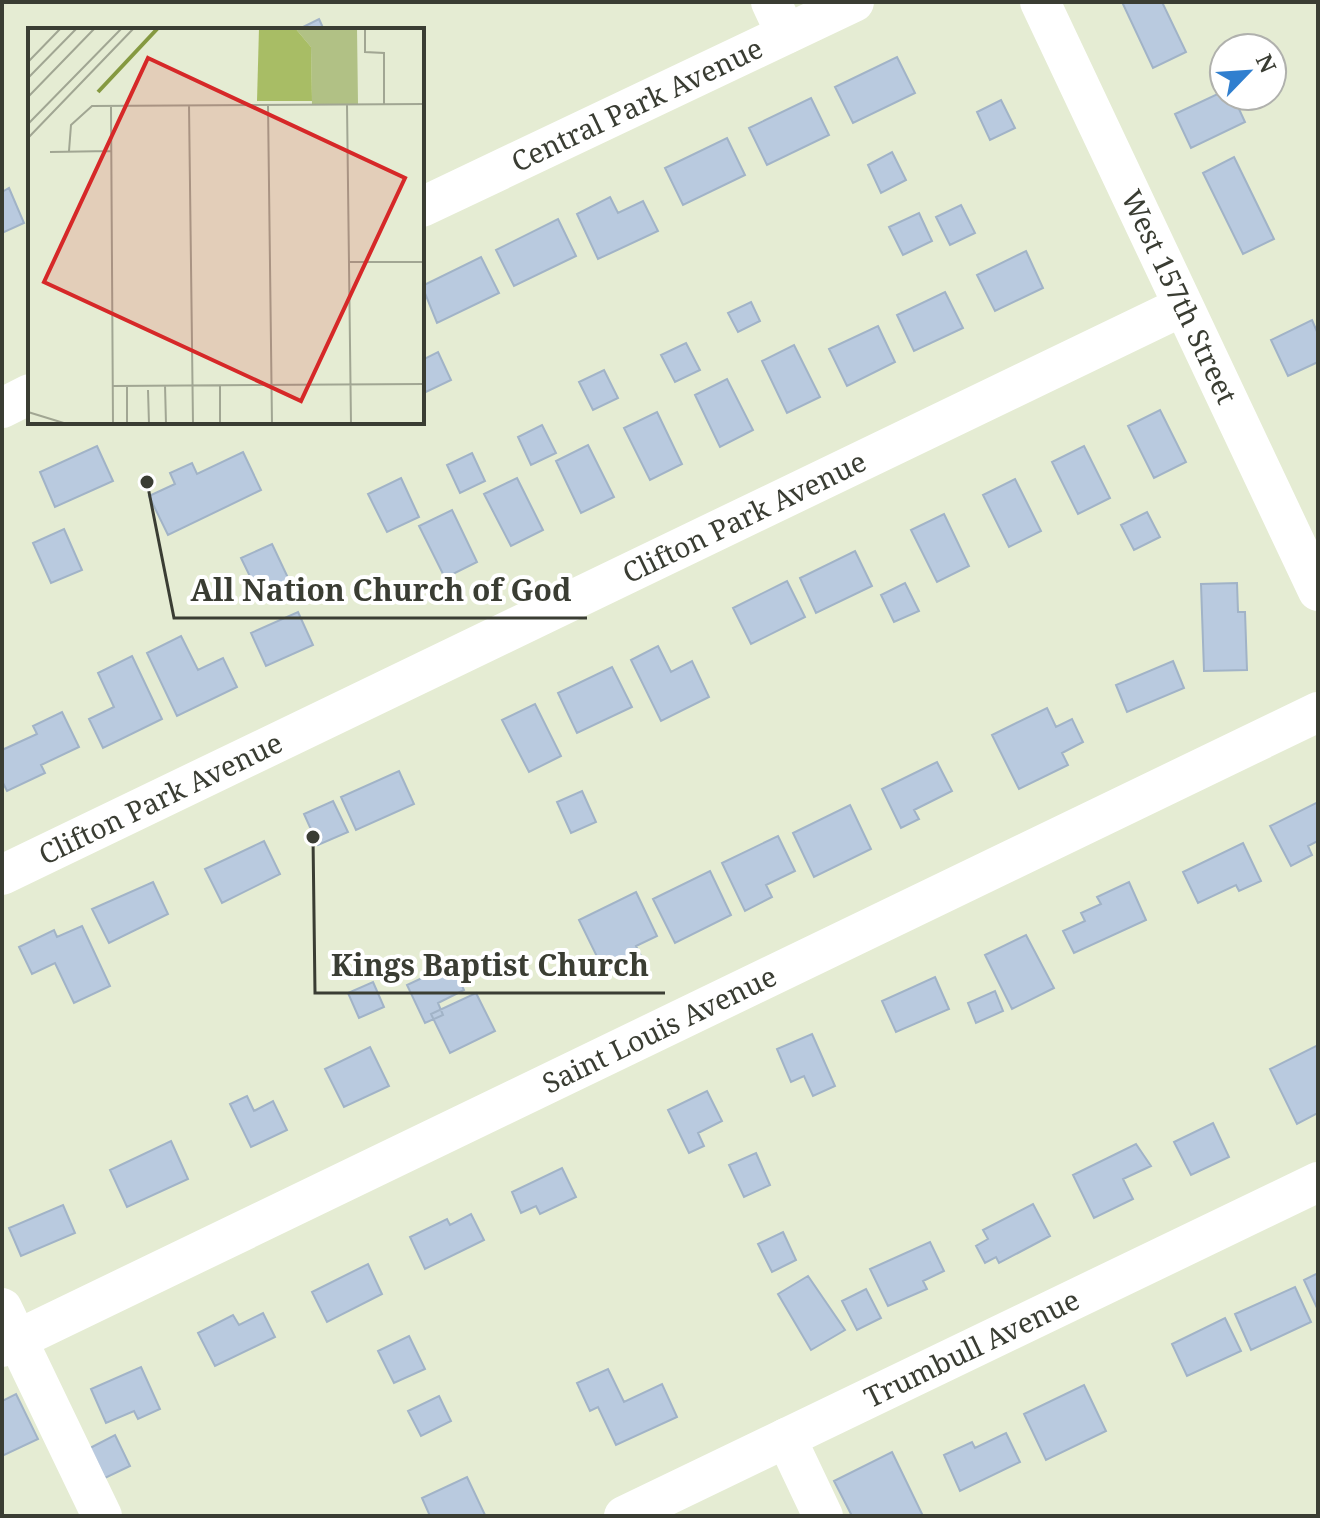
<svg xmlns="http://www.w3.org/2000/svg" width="1320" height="1518" viewBox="0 0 1320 1518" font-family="'Noto Serif',serif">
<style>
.building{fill:#b9cadf;stroke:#a1b3c7;stroke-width:2}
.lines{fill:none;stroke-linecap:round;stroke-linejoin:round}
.minor{stroke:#fff;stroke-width:40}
.labels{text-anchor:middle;stroke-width:8;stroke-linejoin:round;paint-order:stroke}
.street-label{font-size:28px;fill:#3a3d33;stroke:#fff}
.inset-river{fill:none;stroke:#859941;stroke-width:4}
.inset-road{fill:none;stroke:#a1a693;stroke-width:2}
.view{fill:#d62828;fill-opacity:0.15;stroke:#d62828;stroke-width:4}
.inset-edge{fill:none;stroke:#3a3d33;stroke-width:4}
.leader{fill:none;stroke:#3a3d33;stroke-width:3}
.callout-dot{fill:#3a3d33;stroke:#fff;stroke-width:3}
.callout-label{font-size:30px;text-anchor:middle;font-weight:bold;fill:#3a3d33;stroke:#fff;stroke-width:8;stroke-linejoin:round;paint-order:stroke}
</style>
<rect width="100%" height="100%" fill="#e5ecd3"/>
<path class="building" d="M1122,2H1162L1186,52L1153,68Z
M319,19L324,30H297Z
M1255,38L1259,48H1232Z
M897,57L915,93L853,123L835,87Z
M1224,91V96H1233L1245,122L1191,148L1175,114Z
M811,98L829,135L767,165L749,128Z
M1001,100L1015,128L990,140L977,112Z
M727,138L745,175L683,205L665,168Z
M892,152L906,180L881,193L868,165Z
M1234,157L1274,239L1243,254L1203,173Z
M9,188L24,223L2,233V192Z
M610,197L618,213L643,201L658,231L598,259L577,214Z
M961,205L975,233L950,245L936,217Z
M919,213L932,241L903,255L889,227Z
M558,219L576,256L514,286L496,250Z
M1026,251L1043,288L995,311L977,275Z
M481,257L499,293L437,323L422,286Z
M945,292L963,328L914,351L897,315Z
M751,302L760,321L738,332L728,313Z
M1312,320L1318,334V362L1288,376L1271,340Z
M878,326L895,362L847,386L829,349Z
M686,343L700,370L675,382L661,355Z
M794,345L820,397L787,413L762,361Z
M438,352L451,380L426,392L422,384V360Z
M604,370L618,398L593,410L579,382Z
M727,379L753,430L720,447L695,395Z
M1160,410L1186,462L1154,478L1128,426Z
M657,412L682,464L650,480L624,428Z
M542,425L556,453L531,465L518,437Z
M588,445L614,497L581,513L556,461Z
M97,446L113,481L55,507L40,472Z
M1084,446L1110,498L1078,514L1052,462Z
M243,452L261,490L168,535L149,496L175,484L170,473L192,463L197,474Z
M472,453L485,481L460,493L447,465Z
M401,478L419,517L387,532L368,494Z
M517,478L543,530L511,546L484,494Z
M1015,479L1041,531L1009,547L983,495Z
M452,510L477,562L445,578L419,526Z
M1147,512L1160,537L1134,550L1121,525Z
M944,514L969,566L937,582L911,530Z
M64,529L82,570L51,583L33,543Z
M272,544L290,582L260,597L241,558Z
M855,551L872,586L816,613L800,578Z
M787,581L805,617L751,644L733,608Z
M905,583L919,611L894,622L881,595Z
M1237,583L1238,612H1245L1247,670L1204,671L1201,584Z
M298,612L313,645L266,666L251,633Z
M181,636L198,670L223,658L237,687L177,716L147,653Z
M658,646L671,672L692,661L709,697L661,721L631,660Z
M132,656L162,719L103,748L89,719L114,707L98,673Z
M1173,661L1184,688L1127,712L1116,685Z
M612,667L632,707L577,733L558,693Z
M535,704L561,756L529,772L502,720Z
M1047,708L1056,727L1072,719L1083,742L1062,753L1068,765L1019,789L992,735Z
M62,712L79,747L41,765L45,773L7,791L2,781V750L37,734L33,726Z
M937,762L952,791L914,810L919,819L901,828L882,789Z
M399,771L414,804L356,830L341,797Z
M582,791L596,822L571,833L557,802Z
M333,801L348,832L318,845L304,814Z
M1318,802V841L1308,846L1312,855L1291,866L1270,826Z
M850,805L871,849L814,877L793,833Z
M778,836L795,871L766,885L772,897L745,911L722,863Z
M264,841L280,874L222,903L205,869Z
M1243,843L1261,881L1239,891L1236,885L1198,903L1183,872Z
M710,871L731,915L675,943L653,899Z
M153,882L168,914L109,943L92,909Z
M1129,882L1146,920L1074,953L1063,931L1085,921L1081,913L1101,904L1097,897Z
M636,892L657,936L636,946L642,958L606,975L579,920Z
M82,926L110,986L74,1003L55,963L32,974L19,947L54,930L57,937Z
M1026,935L1054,988L1012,1009L985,955Z
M452,964L464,990L438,1003L443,1015L425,1023L407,985Z
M935,977L949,1009L896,1032L882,1001Z
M373,982L384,1007L359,1018L348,993Z
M995,991L1003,1011L976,1023L968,1003Z
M476,993L495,1031L450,1053L431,1014Z
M812,1034L835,1086L813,1096L804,1076L791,1082L777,1049Z
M1318,1045V1113L1297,1124L1270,1069Z
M370,1047L389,1086L344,1107L325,1069Z
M707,1091L722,1121L698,1133L704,1146L689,1153L668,1110Z
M247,1096L254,1111L273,1101L287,1130L251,1147L230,1104Z
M1213,1123L1229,1157L1191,1175L1174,1142Z
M171,1141L188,1179L127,1207L110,1170Z
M1136,1144L1151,1166L1123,1179L1133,1199L1094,1218L1073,1175Z
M756,1153L770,1185L744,1197L729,1165Z
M562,1168L576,1197L540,1214L536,1206L521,1213L512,1192Z
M1033,1204L1050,1236L999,1263L996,1257L985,1263L976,1246L988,1239L983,1230Z
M63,1205L75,1233L21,1256L9,1228Z
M471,1214L484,1240L425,1269L410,1237L447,1219L450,1225Z
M783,1232L796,1260L772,1272L758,1244Z
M930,1242L944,1271L923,1281L927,1289L888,1306L870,1269Z
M368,1264L382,1294L327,1322L312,1292Z
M1318,1273V1310L1304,1280Z
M808,1276L845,1330L811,1350L778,1294Z
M1295,1287L1311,1322L1251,1350L1235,1314Z
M866,1289L881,1318L857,1330L842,1301Z
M263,1313L275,1337L215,1366L198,1333L233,1315L239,1325Z
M1225,1318L1241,1351L1187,1376L1172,1344Z
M409,1336L425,1369L394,1383L378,1351Z
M141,1367L160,1409L138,1419L134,1411L106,1423L91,1389Z
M608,1369L624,1402L662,1384L677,1417L616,1445L598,1407L590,1411L577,1383Z
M1084,1385L1106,1431L1046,1460L1024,1414Z
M16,1394L38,1439L2,1456V1401Z
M439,1396L451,1421L421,1436L408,1411Z
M1006,1433L1020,1462L960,1491L944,1455L972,1442L975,1448Z
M115,1435L130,1466L105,1478L90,1448Z
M892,1452L923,1516H852L834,1481Z
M467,1477L485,1515L430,1516L422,1498Z"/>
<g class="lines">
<g class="minor">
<path d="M771,2L786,34"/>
<path id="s1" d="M1040,2L1318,591"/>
<path id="s2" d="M422,207L854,2"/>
<path d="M2,408L30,394"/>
<path id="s3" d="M2,875L1183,306"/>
<path d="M2,1308L102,1516"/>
<path id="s4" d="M2,1347L1318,712"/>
<path d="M786,1438L823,1516"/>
<path id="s5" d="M624,1516L1318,1182"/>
</g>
</g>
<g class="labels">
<g class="street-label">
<text dy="10" stroke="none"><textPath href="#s2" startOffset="238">Central Park Avenue</textPath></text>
<text dy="10" stroke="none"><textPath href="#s1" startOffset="326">West 157th Street</textPath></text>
<text dy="10" stroke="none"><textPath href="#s3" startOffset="824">Clifton Park Avenue</textPath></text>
<text dy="10" stroke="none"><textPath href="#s3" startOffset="176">Clifton Park Avenue</textPath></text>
<text dy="10" stroke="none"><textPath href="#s4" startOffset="730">Saint Louis Avenue</textPath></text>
<text dy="10" stroke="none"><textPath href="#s5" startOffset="386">Trumbull Avenue</textPath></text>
</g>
</g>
<g transform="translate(28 28)">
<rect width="396" height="396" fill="#e5ecd3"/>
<path d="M267,0H329L330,76L284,77L283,19Z" fill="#b1c185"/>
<path d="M231,0H267L283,19L284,73H229Z" fill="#a8bd65"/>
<path class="inset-river" d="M70,64L130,0"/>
<path class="inset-road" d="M337,0V24L356,25V76M0,34L33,0M0,50L49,0M0,69L67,0M161,77L165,396M240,77L244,396M319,77L323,396M83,78L85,396M0,96L94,0M0,110L106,0M41,123L43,97L64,78L396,76M22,124L83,123M321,234H396M137,357L138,396M192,357V396M85,358L396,356M99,358V396M120,362L121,396M0,384L39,396"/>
<path class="view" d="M120,30L377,150L273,373L16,254Z"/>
<rect width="396" height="396" class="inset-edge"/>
</g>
<path class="leader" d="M147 482L174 618H587M313 837L315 993H665"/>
<g class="callout-dot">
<circle cx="147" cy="482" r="8"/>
<circle cx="313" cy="837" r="8"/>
</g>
<g class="callout-label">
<text x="381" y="601">All Nation Church of God</text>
<text x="490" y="976">Kings Baptist Church</text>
</g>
<rect width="1320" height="1518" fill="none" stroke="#3a3d33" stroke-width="8"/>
<g transform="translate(1248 72) rotate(65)"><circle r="38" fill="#ffffff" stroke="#b0b1ad" stroke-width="2"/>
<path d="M0-6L14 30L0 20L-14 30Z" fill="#307fcf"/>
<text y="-12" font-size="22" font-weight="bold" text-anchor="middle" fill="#3a3d33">N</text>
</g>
</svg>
